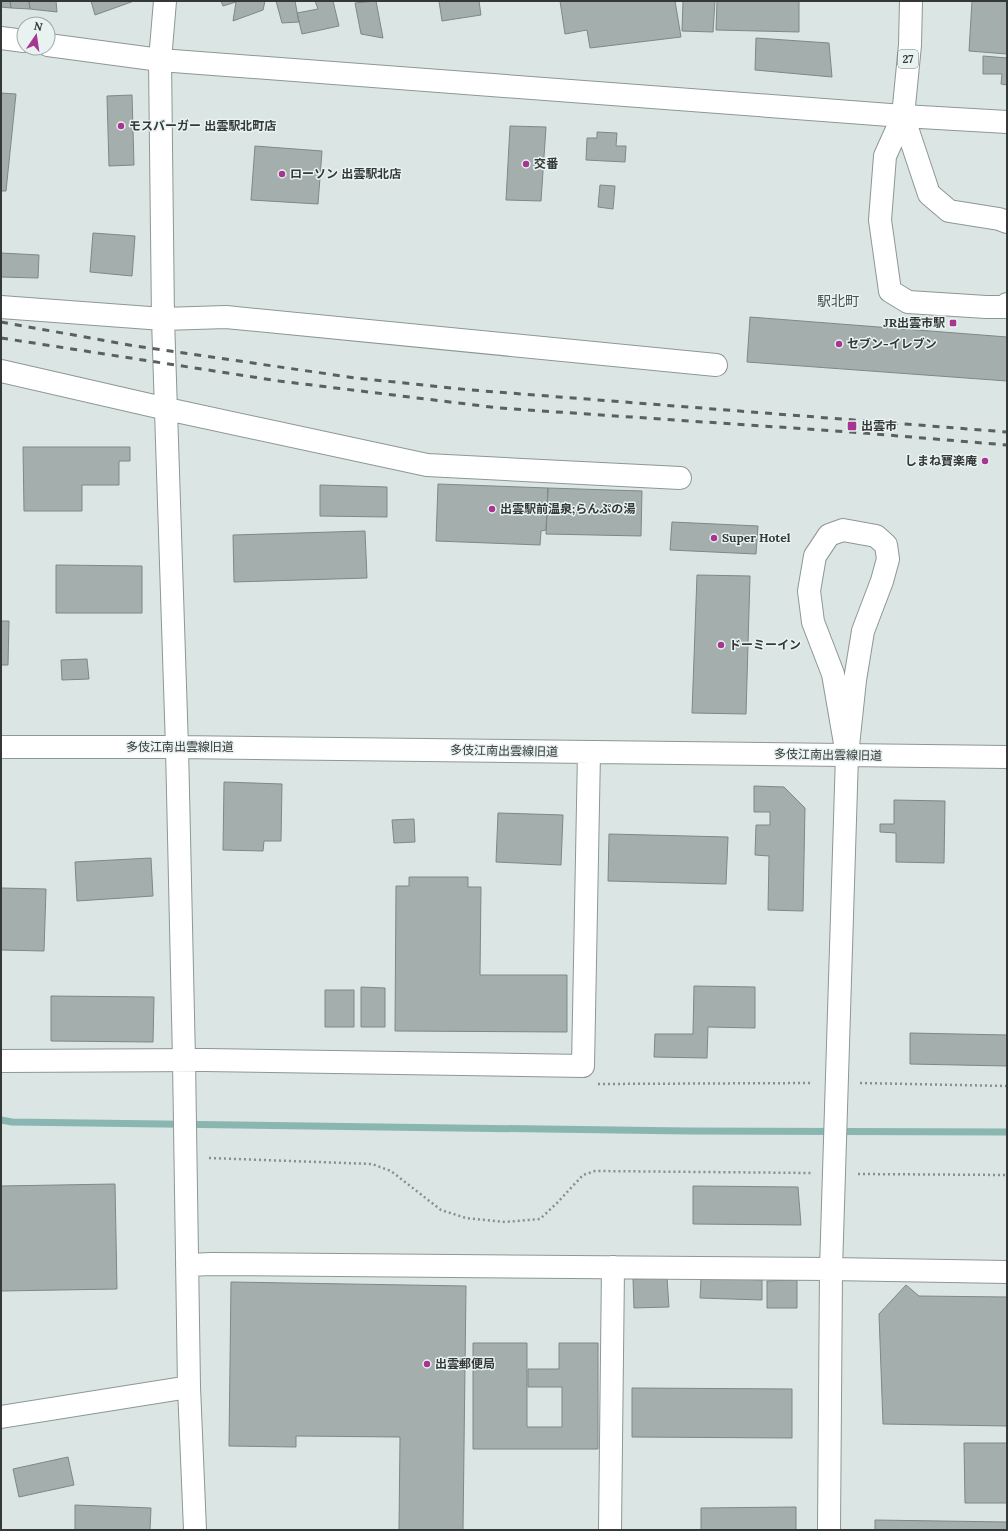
<svg xmlns="http://www.w3.org/2000/svg" width="1008" height="1531" viewBox="0 0 1008 1531" font-family="Lora,'Noto Sans JP',serif">
<style>
.lines{fill:none;stroke-linecap:round;stroke-linejoin:round}
.stream{stroke:#8ab6b1;stroke-width:7}
.building{fill:#a4aeac;stroke:#7e8886}
.minor-casing{stroke:#8d9795;stroke-width:24}
.major-casing{stroke:#8d9795;stroke-width:24}
.path{stroke:#888f8e;stroke-width:2.5;stroke-dasharray:2 3;stroke-linecap:butt}
.minor{stroke:#fff;stroke-width:22}
.major{stroke:#fff;stroke-width:22}
.rail{stroke:#5a605f;stroke-width:3;stroke-dasharray:7 7;stroke-linecap:butt}
.poi-dot{fill:#a73691;stroke:#e8f2f1;stroke-width:1.5}
.labels{text-anchor:middle;stroke-width:3;stroke-linejoin:round;paint-order:stroke}
.shield{fill:#e8f2f1;stroke:#6a706f;stroke-width:1}
.shield-label{font-size:11px;font-weight:bold;fill:#343837}
.poi-label{font-size:12px;font-weight:bold;fill:#343837;stroke:#e8f2f1;text-anchor:start}
.street-label{font-size:12px;fill:#343837;stroke:#e8f2f1}
.quarter-label{font-size:14px;fill:#495250;stroke:#e8f2f1}
</style>
<rect width="100%" height="100%" fill="#dbe5e4"/>
<g class="lines">
<path class="stream" d="M1,1120L12,1122L688,1131L1007,1132"/>
</g>
<path class="building" d="M1,1H10L11,8L1,7Z
M10,1H29L30,9L11,8Z
M29,1H56L57,12L30,9Z
M91,1H134L95,15Z
M221,1H265L263,10L233,21L236,2L223,6Z
M276,1H295L299,22L282,23Z
M315,1H333L339,26L302,34L297,13L318,9Z
M376,1L383,38L361,34L355,3Z
M439,1H479L481,15L442,21Z
M560,1H675L681,37L590,48L587,30L565,34Z
M683,1H715L713,32L682,31Z
M717,1H799V32L716,30Z
M972,1H1007V54L969,51Z
M756,38L829,43L832,77L755,70Z
M983,56L1007,58V85L1001,84L1002,74H983Z
M1,93L16,94L6,191H1Z
M132,95L134,165L109,166L107,96Z
M510,126L546,127L541,201L506,200Z
M597,132L617,133L616,146H626L625,162L586,160L587,138H597Z
M255,146L322,151L318,204L251,200Z
M600,185L615,186L613,209L598,207Z
M93,233L135,236L132,276L90,272Z
M1,253L39,255L38,278L1,277Z
M750,317L1007,337V381L747,362Z
M23,447H130V461H119V485H82V511H24Z
M438,484L548,488L546,530L541,531L540,545L436,541Z
M320,485L387,487V517L320,516Z
M548,488L642,491L641,536L546,534Z
M672,522L758,526L756,554L670,550Z
M365,531L367,578L234,582L233,535Z
M56,565L142,566V613H56Z
M697,575L750,576L746,714L692,713Z
M1,621H9L8,665H1Z
M87,659L89,679L62,680L61,660Z
M224,782L282,784L281,841H264L263,851L223,850Z
M754,786L784,787L805,808L803,911L768,910L769,856L755,855L756,825H770V812H754Z
M894,800L945,801L944,863L896,862V833L880,832V824H894Z
M498,813L563,815L561,865L496,862Z
M414,819L415,842L394,843L392,820Z
M609,834L728,837L726,884L608,881Z
M151,858L153,896L77,901L75,862Z
M409,877H468V887H481L480,975H567V1032L395,1031L396,886H409Z
M1,888L46,889L44,951L1,950Z
M694,986L755,987V1028L708,1027L707,1058L654,1057L655,1034H693Z
M361,987L385,988V1027H361Z
M325,990H354V1027H325Z
M51,996L154,997L153,1042L51,1041Z
M910,1033L1007,1035V1066L910,1064Z
M115,1184L117,1289L1,1291V1186Z
M693,1186L798,1187L801,1225L693,1224Z
M667,1278L669,1307L634,1308L633,1279Z
M701,1278L762,1280V1300L700,1298Z
M797,1280V1308H767V1281Z
M231,1282L466,1286L463,1530H399L400,1437L296,1436V1447L229,1446Z
M906,1285L919,1296L1007,1297V1426L883,1424L879,1314Z
M473,1343H527V1427H562V1387H528V1369H559V1343H598V1449H473Z
M632,1388L792,1389V1438L632,1437Z
M964,1443H1007V1503H965Z
M68,1457L74,1485L19,1497L13,1469Z
M75,1505L151,1508L150,1530H75Z
M796,1507V1530H701V1508Z
M875,1520L1007,1522V1530H875Z"/>
<g class="lines">
<defs>
<path id="minor" d="M165,1L160,60L163,319L177,747L184,1060L189,1387L195,1530
M1,38L24,41
M48,45L160,60L903,116L1007,122
M903,116L885,156L880,220L890,291L908,302L986,307H1005L1007,304
M903,116L929,194L949,211L999,219L1007,222
M1,307L163,319L226,317L716,365
M1,371L167,409L427,465L680,478
M1,747H177L1007,757
M1,1061L204,1060L583,1066L589,752
M187,1265L212,1264L830,1269L1007,1272
M1,1417L189,1387
M610,1530L613,1267
M829,1530L831,1269L847,755L855,680L863,631L882,581L888,559L886,545L876,536L843,530L829,535L815,556L809,591L813,622L833,674L847,755"/>
<path id="major" d="M903,116L910,45L911,1"/>
</defs>
<use href="#minor" class="minor-casing"/>
<use href="#major" class="major-casing"/>
<path class="path" d="M860,1083L1007,1086
M598,1084L813,1083
M209,1158L372,1164L391,1171L441,1210L466,1218L505,1222L540,1219L557,1203L583,1175L595,1171L811,1173
M858,1174L1007,1175"/>
<use href="#minor" class="minor"/>
<use href="#major" class="major"/>
<path class="rail" d="M1,322L135,346L356,378L471,390L1007,432
M1,338L279,381L499,408L851,432L1007,445"/>
</g>
<g class="poi-dot">
<circle cx="121" cy="126" r="4"/>
<circle cx="526" cy="164" r="4"/>
<circle cx="282" cy="174" r="4"/>
<rect x="949" y="319" width="8" height="8" rx="2"/>
<circle cx="839" cy="344" r="4"/>
<rect x="847" y="421" width="10" height="10" rx="2"/>
<circle cx="985" cy="461" r="4"/>
<circle cx="492" cy="509" r="4"/>
<circle cx="714" cy="538" r="4"/>
<circle cx="721" cy="645" r="4"/>
<circle cx="427" cy="1364" r="4"/>
</g>
<g class="labels">
<rect class="shield" x="898" y="50" width="20" height="18" rx="3"/>
<g class="shield-label">
<text x="908" y="63">27</text>
</g>
<g class="poi-label">
<text x="129" y="130">モスバーガー 出雲駅北町店</text>
<text x="534" y="168">交番</text>
<text x="290" y="178">ローソン 出雲駅北店</text>
<text x="945" y="327" text-anchor="end">JR出雲市駅</text>
<text x="847" y="348">セブン-イレブン</text>
<text x="861" y="430">出雲市</text>
<text x="977" y="465" text-anchor="end">しまね寶楽庵</text>
<text x="500" y="513">出雲駅前温泉;らんぷの湯</text>
<text x="722" y="542">Super Hotel</text>
<text x="729" y="649">ドーミーイン</text>
<text x="435" y="1368">出雲郵便局</text>
</g>
<g class="street-label">
<text x="180" y="751">多伎江南出雲線旧道</text>
<text transform="translate(504 751) rotate(1)" y="4">多伎江南出雲線旧道</text>
<text transform="translate(828 755) rotate(1)" y="4">多伎江南出雲線旧道</text>
</g>
<g class="quarter-label">
<text x="838" y="306">駅北町</text>
</g>
</g>
<rect width="1008" height="1531" fill="none" stroke="#343837" stroke-width="4"/>
<g transform="translate(36 36) rotate(13)"><circle r="19" fill="#e8f2f1" stroke="#a0a8a7"/>
<path d="M0-3L7 15L0 10L-7 15Z" fill="#a73691"/>
<text y="-6" font-size="11" font-weight="bold" text-anchor="middle" fill="#343837">N</text>
</g>
</svg>
